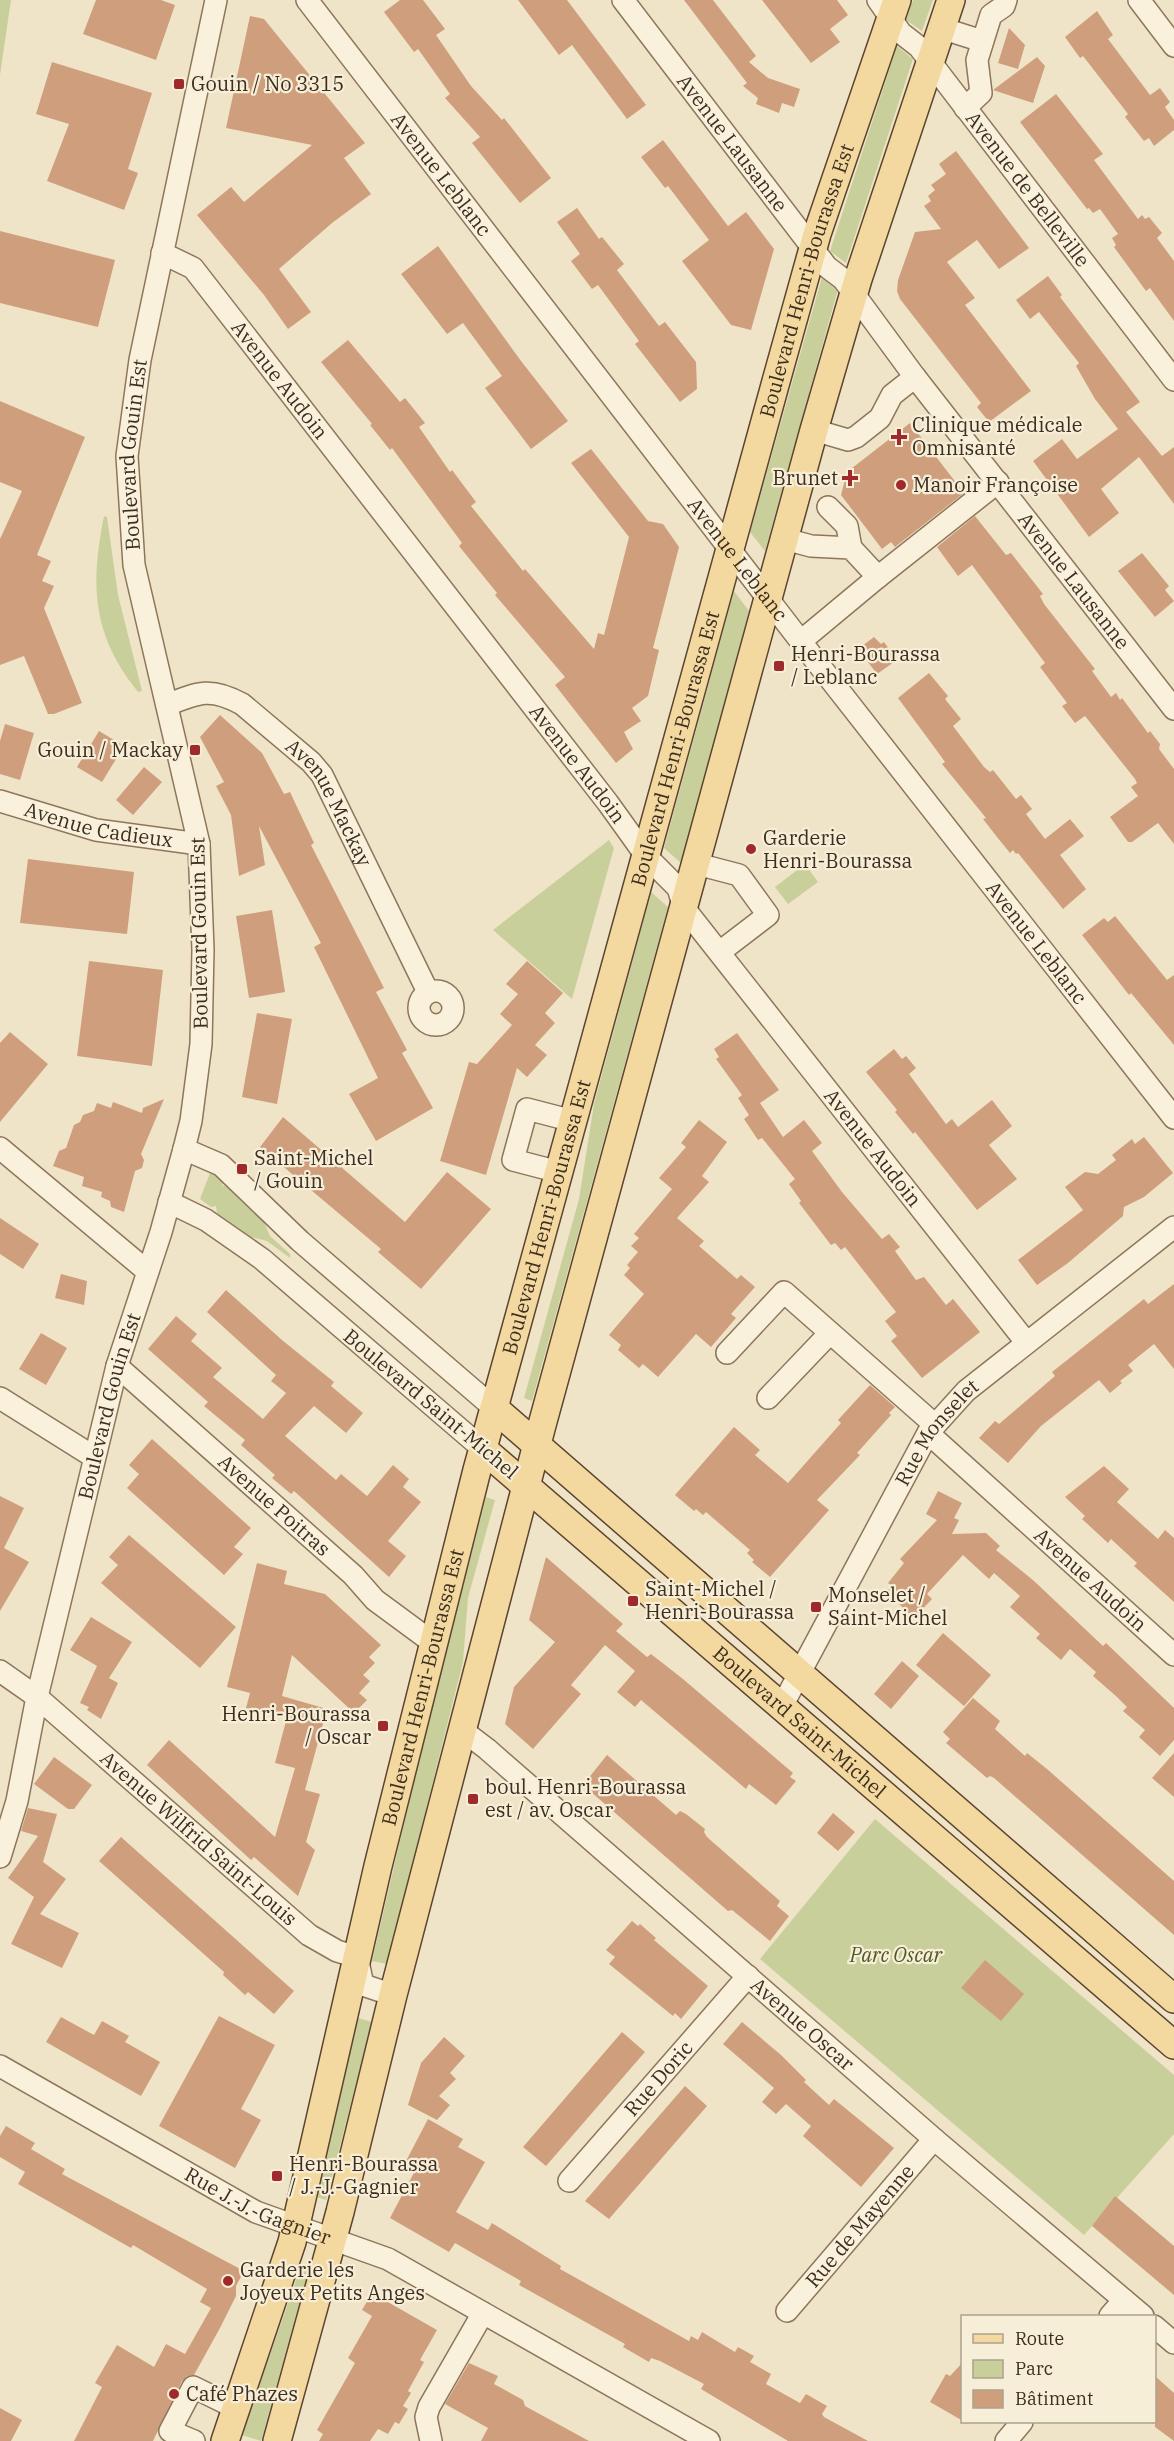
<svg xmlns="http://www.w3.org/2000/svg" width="1174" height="2441" viewBox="0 0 1174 2441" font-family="'IBM Plex Serif',serif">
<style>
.green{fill:#c9cf9b}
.building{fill:#cf9f7d}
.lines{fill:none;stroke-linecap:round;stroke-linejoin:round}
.minor-casing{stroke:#8d765c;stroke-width:24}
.major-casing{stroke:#5b4430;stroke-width:30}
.minor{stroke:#faf1dc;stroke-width:21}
.major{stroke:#f3d9a0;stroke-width:27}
.poi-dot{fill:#9e2a2b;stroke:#f7eed8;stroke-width:2}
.labels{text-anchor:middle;stroke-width:4.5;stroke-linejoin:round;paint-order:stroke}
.poi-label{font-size:20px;fill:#3d2e20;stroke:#f7eed8;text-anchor:start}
.street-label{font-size:20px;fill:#3d2e20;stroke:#f7eed8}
.park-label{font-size:20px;font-style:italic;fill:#4d5a26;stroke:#f7eed8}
</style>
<rect width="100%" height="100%" fill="#f0e4c8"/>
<path class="green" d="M0,0H11L0,75Z
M913,0H933L922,31L906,20Z
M897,46L913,59L846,263L830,251Z
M822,277L838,289L765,551L750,532Z
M104,516L107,517L118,595L142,691L138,692C92,635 90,586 104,516Z
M734,591L749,611L681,863L664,848Z
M609,840L614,848L572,999L493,930Z
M805,864L818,882L788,904L775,887Z
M651,892L668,907L532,1401L524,1398L579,1199L594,1104Z
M210,1173L218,1175L224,1181L222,1186L229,1185L263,1220L270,1236L290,1254V1258L267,1241L251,1237L217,1213L216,1206L211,1207L200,1199Z
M486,1497L495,1500L468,1598L463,1662L387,1964L372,1961L424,1738Z
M875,1819L1174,2075V2134L1084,2235L760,1959Z
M358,2018L372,2022L326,2200L317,2197Z
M301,2266L309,2269L261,2441L242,2435Z"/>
<path class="building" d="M96,0H161L175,5L156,60L83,34Z
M400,0H423L445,29L436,35L471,86L502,120L504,118L551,178L520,203L472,143L480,137L445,98L450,94L418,49L414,52L384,12Z
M518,0H567L646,105L627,119L572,45L559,55Z
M684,0H713L756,56L749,62L768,78L800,89L794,107L782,103L779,113L756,104L758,98L743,86L747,83Z
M762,0H837L848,15L830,29L840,42L811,63Z
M1097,11L1113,35L1108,39L1150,95L1160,88L1170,102L1165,107L1174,120V130L1154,146L1149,138L1144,141L1125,117L1128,114L1083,56L1080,58L1065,37Z
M250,16L264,19L365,143L344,158L371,194L332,223L279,269L311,312L288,329L264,295L197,215L231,187L244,202L312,145L226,128Z
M1009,28L1025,45L1018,69L998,63Z
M1037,57L1045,66L1033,103L993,90Z
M52,62L152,93L128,169L138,173L124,210L47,181L69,124L36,114Z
M1056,94L1103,154L1094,160L1138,219L1142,215L1145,219L1149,217L1162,233L1157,238L1174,261V321L1150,288L1146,291L1114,247L1116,245L1112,238L1118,234L1100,209L1093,213L1089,208L1087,209L1020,122Z
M663,140L728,226L746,212L774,249L751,330L731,325L682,261L709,240L668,186L665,188L641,157Z
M956,151L1029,248L999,269L977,240L947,262L975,298L965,305L1031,391L989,422L977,407L981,403L900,299L897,291L898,280L915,232L941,229L924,206L931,201L928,196L935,190L931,185L946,174L939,164Z
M577,208L599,239L602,237L624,264L617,270L659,326L665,322L696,362L697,389L680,402L635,344L639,341L598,285L592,289L571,261L580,254L557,222Z
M0,231L115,260L98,327L0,303Z
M438,246L521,361L568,421L531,449L485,388L502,376L463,323L447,334L401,274Z
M1048,276L1062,295L1060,297L1140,402L1126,412L1162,456L1174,447V504L1139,457L1101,489L1119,513L1089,537L1033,461L1062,439L1077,459L1118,429L1095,399L1076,366L1079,363L1039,312L1030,319L1016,300Z
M348,340L400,402L405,398L425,423L419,427L450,472L452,470L476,502L471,506L523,571L525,569L594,649L598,633L604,635L629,537L571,463L591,449L648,521L663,524L679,547L653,648L659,650L648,696L632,708L641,721L624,732L633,749L616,763L555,685L565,677L495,595L497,593L459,546L462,543L392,448L390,450L370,425L372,424L321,362Z
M0,401L85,437L37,555L51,561L42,581L54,586L44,608L82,703L54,714H48L24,656L0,665V539L22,491L0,482Z
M910,423L964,493L895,547L891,542L882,549L841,495L847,472Z
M975,516L1006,555L1011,553L1043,594L1040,596L1044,604L1095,669L1092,671L1111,697L1116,693L1120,700L1122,698L1148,733L1150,731L1160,744L1159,749L1174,769V844L1158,823L1132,842H1128L1110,817L1138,796L1131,787L1137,783L1135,779L1085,716L1075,723L1062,706L1067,703L1040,667L1045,663L972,565L958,576L937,547Z
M1142,553L1169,586L1165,590L1174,601L1155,617L1118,571Z
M874,637L881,644L884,642L897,660L877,674L858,649Z
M929,673L948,696L945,699L961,719L953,726L984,767L990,772L993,770L1016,799L1021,795L1032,809L1026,814L1045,839L1070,819L1084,836L1060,855L1086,889L1063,909L1018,853L1016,854L1013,850L1010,853L997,837L983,819L986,818L942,764L945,762L940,755L898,698Z
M220,715L262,753L284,794L290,792L314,843L311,845L384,988L376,992L407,1050L402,1053L433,1108L376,1141L349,1094L378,1078L314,947L321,943L259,826L265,865L239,876L231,815L216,786L224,782L200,737Z
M5,724L34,733L20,780L0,774V741Z
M99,731L124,746L102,782L77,767Z
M144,767L162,782L133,815L116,800Z
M28,859L134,872L127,934L20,923Z
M272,910L285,992L249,998L236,916Z
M1115,916L1167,980L1174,975V1045L1131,993L1129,995L1122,986L1082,935L1104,918L1108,922Z
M89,961L163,970L152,1066L77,1056Z
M527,961L563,993L545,1013L555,1023L535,1045L547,1055L527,1077L517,1068L486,1175L440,1161L469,1062L477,1064L512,1025L500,1014L518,994L506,984Z
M257,1013L292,1019L277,1104L242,1097Z
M10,1032L48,1064L0,1122V1043Z
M737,1033L779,1090L760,1103L783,1137L804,1120L822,1143L812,1151L842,1192L882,1239L889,1234L900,1247L895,1251L916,1280L924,1277L946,1305L953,1299L980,1332L922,1378L891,1341L897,1336L885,1321L896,1312L845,1247L841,1250L835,1243L831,1245L799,1203L801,1201L789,1184L795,1179L762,1138L758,1140L744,1119L749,1115L738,1098L742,1095L716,1059L719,1057L714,1049Z
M894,1049L902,1059L906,1056L916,1068L909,1074L946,1124L952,1119L958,1127L992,1100L1012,1126L989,1145L1017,1179L977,1210L915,1132L913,1134L895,1112L897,1110L866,1072Z
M164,1099L141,1154L144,1160L142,1168L135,1171L124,1212L111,1207L110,1201L101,1197L102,1192L82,1186L84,1177L53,1166L59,1151L66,1148L74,1125L80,1122L83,1115L94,1111L97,1103L111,1108L113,1102L142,1113L143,1108Z
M283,1117L405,1222L447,1172L491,1209L421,1289L378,1252L381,1249L260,1147Z
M699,1120L727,1142L702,1176L709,1182L677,1218L704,1241L699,1246L737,1279L741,1275L755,1287L731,1314L736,1318L711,1347L696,1334L658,1377L643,1364L639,1368L618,1350L621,1345L609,1335L644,1294L624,1275L630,1268L627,1265L638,1252L631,1246L639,1238L634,1234L672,1189L659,1178L686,1147L681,1143Z
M1144,1137L1173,1173L1144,1197L1124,1207L1123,1216L1068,1263L1037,1285L1018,1260L1083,1210L1065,1187L1085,1172L1098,1174L1116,1160L1112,1155L1132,1139L1135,1144Z
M0,1218L39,1244L23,1269L0,1254Z
M61,1274L87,1281L84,1305L55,1298Z
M1174,1284V1369L1154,1344L1128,1365L1133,1371L1120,1381L1122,1383L1110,1393L1099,1380L1041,1426L1008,1463L979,1438L995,1421L999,1424L1055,1376L1052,1372L1144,1299L1148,1304Z
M226,1290L282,1340L334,1382L331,1386L363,1413L346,1433L314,1406L285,1436L336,1480L341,1474L367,1496L393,1465L409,1479L403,1487L421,1502L388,1541L406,1556L389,1577L294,1491L291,1494L272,1478L275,1475L241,1445L245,1440L204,1406L208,1402L148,1349L176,1316L197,1334L191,1341L222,1368L213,1377L263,1419L286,1393L271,1381L276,1375L207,1312Z
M41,1333L67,1348L46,1385L19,1369Z
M870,1385L895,1407L889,1413L891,1415L857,1453L860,1455L817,1500L829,1510L770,1577L752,1562L754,1560L747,1553L750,1550L706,1512L703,1515L696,1509L694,1511L675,1495L734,1427L760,1450L755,1455L788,1483L841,1423L838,1420Z
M152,1439L251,1528L234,1547L243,1554L224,1575L127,1488L139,1474L129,1465Z
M1104,1466L1129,1489L1117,1502L1158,1539L1165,1530L1174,1538V1602L1134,1566L1137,1563L1111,1539L1108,1543L1082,1519L1085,1516L1065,1497Z
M938,1491L962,1503L954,1518L959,1520L952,1534L986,1533L1000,1546L996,1550L1034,1581L1103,1646L1106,1643L1174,1708V1740L1160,1756L1139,1737L1145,1730L1123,1711L1127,1707L1117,1697L1093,1676L1096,1672L1070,1649L1061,1660L1036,1638L1040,1634L1010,1607L1020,1596L994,1573L989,1579L963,1555L927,1594L932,1599L914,1618L886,1592L892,1586L888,1583L904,1563L900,1559L937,1520L926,1514Z
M0,1496L24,1508L4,1548L29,1562L0,1611Z
M129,1535L236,1627L200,1668L101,1583L118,1565L109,1557Z
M546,1557L623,1624L616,1631L647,1657L651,1654L683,1679L793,1773L790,1777L796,1781L776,1805L749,1784L746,1789L641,1700L635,1707L617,1692L635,1671L605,1645L571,1685L581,1694L533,1749L505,1724L514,1687L555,1642L529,1620Z
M257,1563L287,1571L284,1584L325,1594L381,1645L369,1657L375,1663L363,1675L370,1681L359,1693L367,1700L354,1713L292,1655L282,1696L327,1709L305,1790L320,1794L306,1842L315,1850L298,1896L254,1857L251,1860L147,1765L169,1740L275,1837L295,1768L275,1763L287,1717L246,1708L250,1693L227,1687Z
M91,1617L132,1642L109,1678L118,1683L101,1719L87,1710L89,1707L80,1703L97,1666L70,1650Z
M943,1633L991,1675L964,1706L916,1665Z
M902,1661L919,1676L891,1709L874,1694Z
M973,1698L1000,1721L995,1729L1025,1756L1027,1753L1047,1769L1174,1881V1935L994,1778L990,1776L987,1778L946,1743L950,1739L943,1732Z
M1174,1753V1797L1152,1778Z
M607,1755L676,1815L680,1811L686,1814L705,1829L704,1832L707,1837L780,1901L777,1906L789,1916L770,1941L732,1910L728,1911L583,1785Z
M54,1757L92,1785L74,1809H68L34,1784Z
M28,1808L57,1814L43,1862L66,1879L40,1914L79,1933L62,1968L11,1944L34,1897L8,1878L38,1836L21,1831Z
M833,1813L855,1832L838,1851L817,1833Z
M121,1837L294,1991L274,2014L248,1992L245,1995L223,1975L224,1972L99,1861Z
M632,1921L638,1926L640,1924L656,1938L654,1940L708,1986L681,2019L675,2013L673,2016L609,1964L615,1957L606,1950Z
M985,1960L1024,1994L1001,2021L961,1988Z
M219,2016L275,2045L241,2109L261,2120L235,2168L159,2126Z
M61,2017L94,2035L102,2021L129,2036L125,2042L160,2062L141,2096L46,2042Z
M742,2022L781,2055L806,2080L804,2082L829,2105L834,2099L894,2148L861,2187L803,2136L811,2126L786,2104L776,2114L762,2102L774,2088L723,2044Z
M622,2032L645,2052L546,2166L523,2147Z
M444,2037L465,2056L450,2073L456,2079L439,2096L450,2105L437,2120L408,2105L421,2063Z
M685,2086L707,2106L609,2219L585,2201Z
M428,2119L463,2139L458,2147L485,2162L456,2212L488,2230L492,2223L561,2266L560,2269L689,2341L691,2336L698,2340L702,2332L735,2352L738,2347L754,2356L750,2362L771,2374L766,2384L800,2403L806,2394L827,2406L822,2414L824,2417L868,2441H788L701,2389L704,2384L660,2361L651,2358L649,2362L623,2347L625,2344L519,2285L521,2281L455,2243L449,2252L390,2218L417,2167L406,2161Z
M6,2126L35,2143L31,2149L65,2169L62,2174L244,2271L236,2286V2296L220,2328L194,2375L187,2376L182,2381L153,2441H74L102,2387L95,2383L117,2345L154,2367L166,2344L185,2354L211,2308L200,2302L207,2289L133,2245L131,2248L18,2184L25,2172L0,2157V2136Z
M1115,2196L1174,2246V2295L1092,2226Z
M372,2293L437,2330L420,2360L424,2362L408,2391L411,2393L403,2406L408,2409L399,2424L395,2422L388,2434L378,2429L370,2441H319L323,2434L317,2430L355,2363L348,2358L372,2316L362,2310Z
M963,2362V2421L930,2402L946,2374L950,2376Z
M469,2363L498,2376L494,2384L523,2400L525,2406L589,2441H481L488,2428L445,2404Z
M1155,2376L1174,2393V2441L1155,2427Z
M0,2408L22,2420L11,2441H0Z"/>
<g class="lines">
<defs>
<g id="minor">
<path id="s1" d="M307,0L812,656L1174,1118"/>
<path id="s2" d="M623,0L827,267L843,279L915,377L1174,709"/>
<path id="s3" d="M878,0L901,33L919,47L1174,380"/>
<path d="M1139,0L1174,46"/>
<path d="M941,28L982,41"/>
<path d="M965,108L981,93L977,60L991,15L1004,6L1006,0"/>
<path id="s4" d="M162,253L193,268L608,803L646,856L678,888L684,908L1026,1342"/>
<path d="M814,430L848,440L856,437L880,418L892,395L915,377"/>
<path d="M828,507L847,526L851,548"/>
<path d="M785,539L811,546L851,548L878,577L801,641"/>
<path d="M878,577L998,482"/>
<path id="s5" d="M167,705C199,692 211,687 242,704L311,762L322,775L428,992"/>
<path id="s6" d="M0,801L96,830L199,844"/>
<path d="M697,864L739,875L768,915L721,951"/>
<circle cx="436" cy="1008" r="17"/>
<path d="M0,1148L147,1271"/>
<path d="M184,1149L221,1165L300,1241L494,1408"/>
<path d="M559,1172L513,1160L527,1109L573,1121"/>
<path d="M169,1202L206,1220L262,1259L483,1449"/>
<path d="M727,1353L784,1292L935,1425"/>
<path id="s7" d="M117,1366L353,1575L375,1600L432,1642"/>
<path d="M0,1398L94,1457"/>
<path d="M768,1398L830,1333"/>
<path id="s8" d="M928,1433L1174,1655"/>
<path id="s9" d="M0,1671L37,1697L309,1935L337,1951L357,1957L363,1985L393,1995"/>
<path id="s10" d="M782,1706L928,1433L966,1391L1174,1227"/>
<path id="s11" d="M462,1730L487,1749L934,2139L1143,2316"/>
<path id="s12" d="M0,1857L17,1801L37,1697L117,1366L161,1232L184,1149L191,1121L201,1044L203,950L199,844L134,565L127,456L140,360L216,0"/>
<path id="s13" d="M0,2066L256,2212L388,2259L709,2441"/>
<path id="s14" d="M569,2181L748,1976"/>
<path id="s15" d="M787,2311L934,2139"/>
<path d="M1110,2316L1124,2300"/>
<path d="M1154,2326L1174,2343"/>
<path d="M194,2441L170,2431L193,2387L236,2408"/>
<path d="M431,2441L426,2417L429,2407L483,2313"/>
<path d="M1006,2441L1022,2422"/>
</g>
<g id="major">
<path d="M494,1408L1174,1999"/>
<path id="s16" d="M483,1449L1174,2045"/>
<path id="s17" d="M225,2441L292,2242L378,1866L477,1470L775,385L817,234L897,0"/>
<path d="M277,2441L340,2212L393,1995L542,1425L814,430L858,279L951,0"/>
</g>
</defs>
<use href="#minor" class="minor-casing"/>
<use href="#major" class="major-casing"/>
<use href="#minor" class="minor"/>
<use href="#major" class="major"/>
</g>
<g class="poi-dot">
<rect x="173" y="78" width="12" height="12" rx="3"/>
<path d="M896 428h6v6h6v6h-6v6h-6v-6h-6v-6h6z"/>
<path d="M847 469h6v6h6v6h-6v6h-6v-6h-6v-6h6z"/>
<circle cx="901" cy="485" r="6"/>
<rect x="773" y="660" width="12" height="12" rx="3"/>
<rect x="189" y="744" width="12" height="12" rx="3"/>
<circle cx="751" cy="849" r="6"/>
<rect x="236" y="1163" width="12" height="12" rx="3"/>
<rect x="627" y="1595" width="12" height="12" rx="3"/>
<rect x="810" y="1601" width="12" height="12" rx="3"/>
<rect x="377" y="1720" width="12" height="12" rx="3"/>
<rect x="467" y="1793" width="12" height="12" rx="3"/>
<rect x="271" y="2170" width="12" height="12" rx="3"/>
<circle cx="228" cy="2281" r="6"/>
<circle cx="174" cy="2394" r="6"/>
</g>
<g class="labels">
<g class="poi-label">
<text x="191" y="91">Gouin / No 3315</text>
<text x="912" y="432">Clinique médicale<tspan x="912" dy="23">Omnisanté</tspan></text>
<text x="838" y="485" text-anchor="end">Brunet</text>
<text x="913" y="492">Manoir Françoise</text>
<text x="791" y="661">Henri-Bourassa<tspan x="791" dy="23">/ Leblanc</tspan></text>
<text x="183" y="757" text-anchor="end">Gouin / Mackay</text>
<text x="763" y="845">Garderie<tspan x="763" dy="23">Henri-Bourassa</tspan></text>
<text x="254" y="1165">Saint-Michel<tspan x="254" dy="23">/ Gouin</tspan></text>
<text x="645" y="1596">Saint-Michel /<tspan x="645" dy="23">Henri-Bourassa</tspan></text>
<text x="828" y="1602">Monselet /<tspan x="828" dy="23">Saint-Michel</tspan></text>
<text x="371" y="1721" text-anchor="end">Henri-Bourassa<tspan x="371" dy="23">/ Oscar</tspan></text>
<text x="485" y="1794">boul. Henri-Bourassa<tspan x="485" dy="23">est / av. Oscar</tspan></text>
<text x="289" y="2171">Henri-Bourassa<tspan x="289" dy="23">/ J.-J.-Gagnier</tspan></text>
<text x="240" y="2277">Garderie les<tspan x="240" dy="23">Joyeux Petits Anges</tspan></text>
<text x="186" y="2401">Café Phazes</text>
</g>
<g class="street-label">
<text dy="7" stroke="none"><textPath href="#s2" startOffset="180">Avenue Lausanne</textPath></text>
<text dy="7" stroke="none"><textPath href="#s1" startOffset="220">Avenue Leblanc</textPath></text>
<text dy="7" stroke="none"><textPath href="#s3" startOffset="242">Avenue de Belleville</textPath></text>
<text dy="7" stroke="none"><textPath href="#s17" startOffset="2238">Boulevard Henri-Bourassa Est</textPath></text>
<text dy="7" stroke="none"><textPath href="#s4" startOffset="176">Avenue Audoin</textPath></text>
<text dy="7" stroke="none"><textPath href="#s12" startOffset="1436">Boulevard Gouin Est</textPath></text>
<text dy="7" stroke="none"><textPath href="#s1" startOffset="706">Avenue Leblanc</textPath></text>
<text dy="7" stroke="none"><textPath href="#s2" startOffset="736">Avenue Lausanne</textPath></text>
<text dy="7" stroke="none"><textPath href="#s17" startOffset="1752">Boulevard Henri-Bourassa Est</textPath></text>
<text dy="7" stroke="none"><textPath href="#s4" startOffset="662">Avenue Audoin</textPath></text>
<text dy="7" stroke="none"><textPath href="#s5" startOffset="213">Avenue Mackay</textPath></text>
<text dy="7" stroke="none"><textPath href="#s6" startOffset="102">Avenue Cadieux</textPath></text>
<text transform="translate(199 933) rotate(-91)" y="7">Boulevard Gouin Est</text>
<text dy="7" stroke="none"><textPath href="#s1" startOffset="1192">Avenue Leblanc</textPath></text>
<text dy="7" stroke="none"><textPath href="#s4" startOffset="1148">Avenue Audoin</textPath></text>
<text dy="7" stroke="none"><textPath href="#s17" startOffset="1266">Boulevard Henri-Bourassa Est</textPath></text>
<text transform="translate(431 1404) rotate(40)" y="7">Boulevard Saint-Michel</text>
<text dy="7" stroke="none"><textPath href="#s12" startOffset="464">Boulevard Gouin Est</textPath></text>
<text dy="7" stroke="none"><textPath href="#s10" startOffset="315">Rue Monselet</textPath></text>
<text dy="7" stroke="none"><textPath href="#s7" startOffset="210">Avenue Poitras</textPath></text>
<text dy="7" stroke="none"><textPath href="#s8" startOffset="219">Avenue Audoin</textPath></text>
<text dy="7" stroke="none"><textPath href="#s17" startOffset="780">Boulevard Henri-Bourassa Est</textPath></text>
<text dy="7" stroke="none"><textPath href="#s16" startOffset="418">Boulevard Saint-Michel</textPath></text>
<text dy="7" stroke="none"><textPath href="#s9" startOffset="260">Avenue Wilfrid Saint-Louis</textPath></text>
<text dy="7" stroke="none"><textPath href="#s11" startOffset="450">Avenue Oscar</textPath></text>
<text dy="7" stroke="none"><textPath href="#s14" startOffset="136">Rue Doric</textPath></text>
<text dy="7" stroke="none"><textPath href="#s13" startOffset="294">Rue J.-J.-Gagnier</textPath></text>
<text dy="7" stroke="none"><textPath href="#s15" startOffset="112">Rue de Mayenne</textPath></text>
</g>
<g class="park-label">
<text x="896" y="1962">Parc Oscar</text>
</g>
</g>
<rect x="961" y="2315" width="195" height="108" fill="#f7eed8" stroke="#ada18e" stroke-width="1.5"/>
<rect x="973" y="2334" width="30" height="9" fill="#f3d9a0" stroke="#ada18e" stroke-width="1.5"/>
<text x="1015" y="2345" font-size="18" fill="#3d2e20">Route</text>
<rect x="973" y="2360" width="30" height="18" fill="#c9cf9b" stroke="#ada18e" stroke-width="1.5"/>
<text x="1015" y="2375" font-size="18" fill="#3d2e20">Parc</text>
<rect x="973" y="2390" width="30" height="18" fill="#cf9f7d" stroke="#ada18e" stroke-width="1.5"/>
<text x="1015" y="2405" font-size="18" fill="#3d2e20">Bâtiment</text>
</svg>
